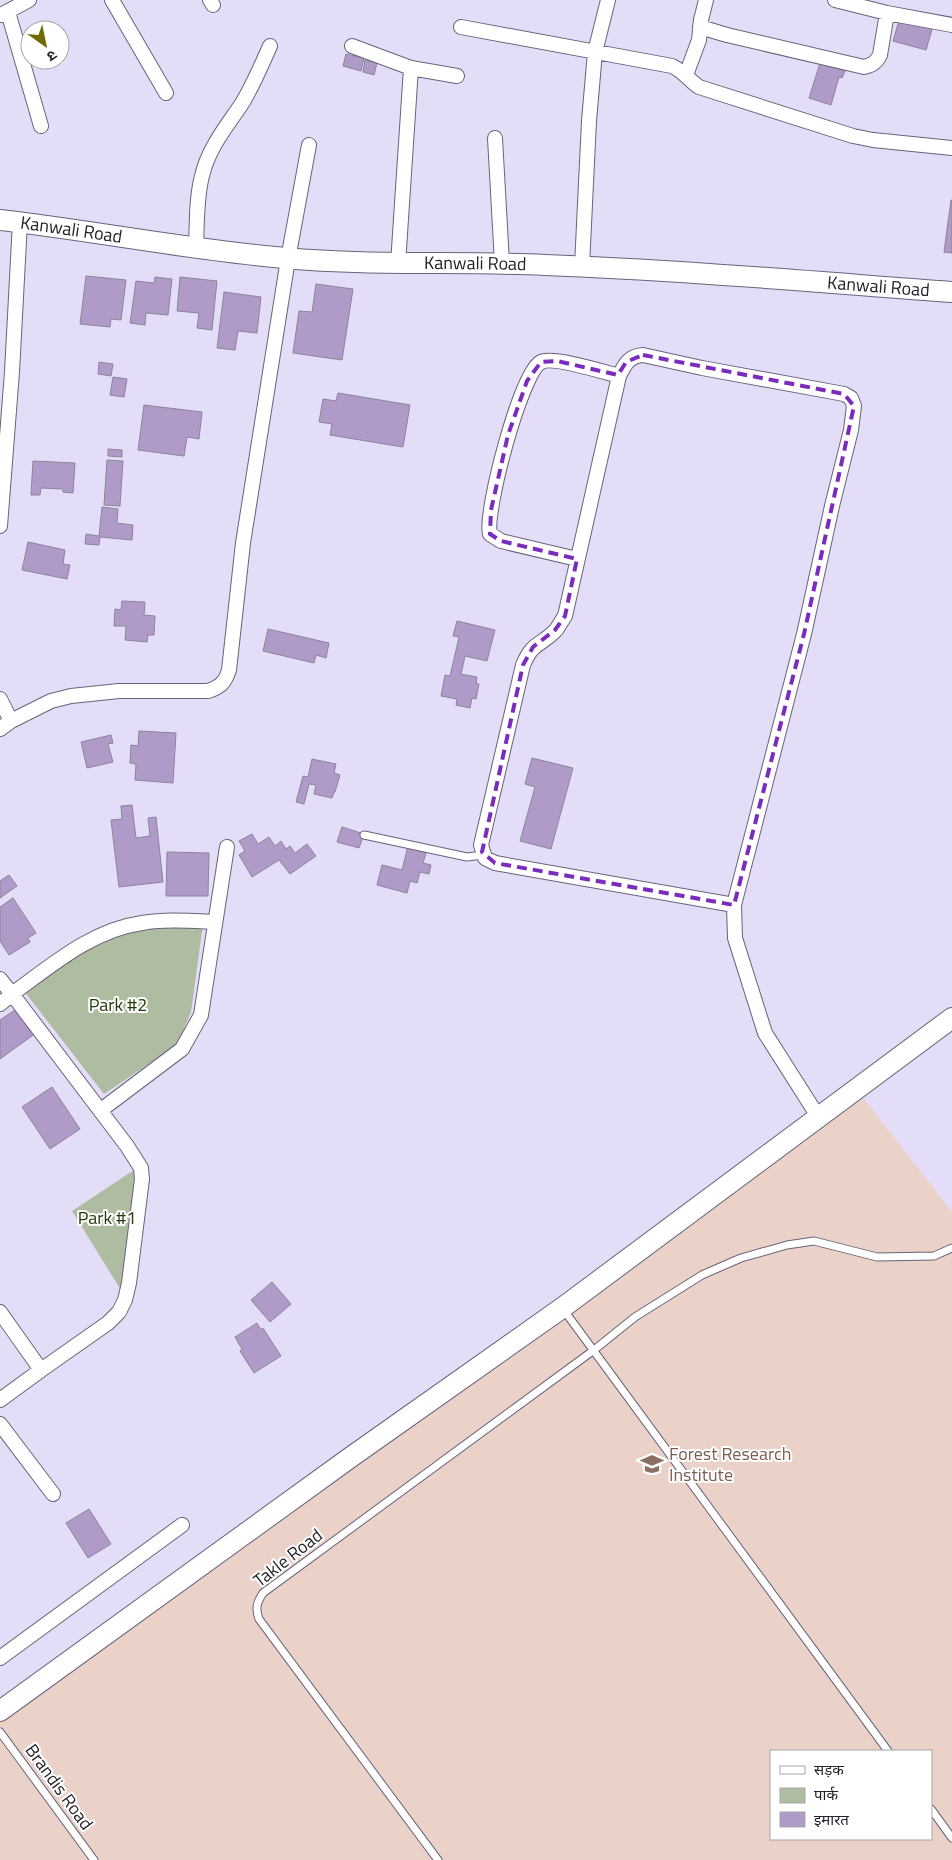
<svg xmlns="http://www.w3.org/2000/svg" width="952" height="1860" viewBox="0 0 952 1860" font-family="'Titillium Web','Noto Sans Devanagari',sans-serif">
<style>
.education{fill:#ead2c9;fill-rule:evenodd}
.green{fill:#aebda1}
.building{fill:#b09bc8;stroke:#8d839a}
.lines{fill:none;stroke-linecap:round;stroke-linejoin:round}
.lane-casing{stroke:#69637a;stroke-width:9}
.street-casing{stroke:#69637a;stroke-width:16}
.secondary-casing{stroke:#69637a;stroke-width:22}
.lane{stroke:#fff;stroke-width:7}
.street{stroke:#fff;stroke-width:14}
.secondary{stroke:#fff;stroke-width:20}
.marked{fill:none;stroke:#7b2cbf;stroke-width:4;stroke-dasharray:10 6;stroke-linejoin:round}
.labels{text-anchor:middle;stroke-width:4;stroke-linejoin:round;paint-order:stroke}
.street-label{font-size:18px;fill:#23212a;stroke:#fff}
.park-label{font-size:18px;fill:#253a08;stroke:#fff}
.education-label{font-size:18px;fill:#785e54;stroke:#fff;text-anchor:start}
</style>
<rect width="100%" height="100%" fill="#e3ddf7"/>
<path class="education" d="M863,1098L952,1212V1860H0V1716ZM771,1751H931V1839H771Z"/>
<path class="green" d="M155,924H203L191,1012L177,1045L104,1094L24,991L83,946Z
M137,1168L124,1295L72,1211Z"/>
<path class="building" d="M900,17L933,26L926,50L893,41Z
M346,54L364,58L361,71L343,66Z
M365,60L377,63L374,75L363,72Z
M820,63L845,71L842,78L839,77L831,105L809,98Z
M951,200H952V253L944,252Z
M86,276L126,280L121,320L111,319L110,327L80,324Z
M155,277L172,279L168,315L146,313L145,325L130,323L136,281L154,283Z
M180,277L217,281L212,330L197,328L199,313L177,311Z
M316,284L353,289L342,360L293,353L299,311L312,312Z
M224,292L261,297L257,333L238,331L235,350L217,348Z
M99,362L113,364L111,376L98,374Z
M113,377L127,379L124,397L110,395Z
M338,393L410,405L403,447L330,435L332,424L319,422L323,399L336,401Z
M144,405L202,412L199,439L187,437L184,456L138,450Z
M108,449L122,450V457L108,456Z
M107,460L123,461L120,506L104,505Z
M33,461L75,463L73,493L63,492V489L41,488L40,495H31Z
M102,507L118,509L117,523L133,525L132,540L100,537L99,545L85,544L86,534L99,536Z
M28,542L65,550L63,564L70,565L67,579L22,570Z
M122,601L145,602L144,615L155,616L154,635H148L147,642L125,640L126,626H114L115,609L121,610Z
M457,621L495,630L487,661L465,656L461,674L477,677L476,683L479,684L476,699L472,698L470,708L456,705L457,699L441,696L445,675L450,676L459,637L453,636Z
M268,629L329,643L326,658L316,655L314,663L263,651Z
M139,731L176,733L173,783L135,780L136,764L130,763L131,745L138,746Z
M111,735L113,743L108,744L113,762L87,768L81,742Z
M532,758L573,768L551,849L520,841L535,787L525,784Z
M312,759L336,764L334,773L340,775L335,792H334L332,798L314,794L316,785L309,784L304,804L296,802L303,776L308,777Z
M132,805L136,838L150,836L148,818L156,817L163,882L119,887L111,820L122,819L121,806Z
M342,827L364,834L359,848L337,842Z
M252,834L258,844L269,837L275,846L281,841L286,849L290,846L295,853L307,844L316,856L290,874L279,860L252,877L239,855L245,851L239,841Z
M408,846L427,850L423,863L431,865L429,874L420,872L417,883L410,881L407,893L377,885L382,865L402,870Z
M167,852L209,853L208,896H166Z
M9,875L17,886L0,898V881Z
M13,898L36,933L28,938L30,942L9,955L0,941V907Z
M18,1008L36,1033L0,1059V1020Z
M52,1087L80,1129L50,1149L22,1107Z
M272,1282L291,1304L270,1322L251,1300Z
M257,1323L261,1330L263,1328L281,1356L254,1373L240,1351L242,1349L235,1337Z
M89,1509L111,1544L88,1558L66,1523Z"/>
<g class="lines">
<defs>
<path id="lane" d="M364,835L467,857L483,855
M563,1309L888,1751
M0,1732L94,1860
M931,1809L952,1838
M438,1860L259,1619C255,1608 257,1602 263,1593L594,1350L635,1317L702,1275L741,1258L787,1245L814,1241L877,1257L934,1256L952,1248"/>
<path id="street" d="M112,0L166,93
M210,0L213,5
M835,0L887,13
M8,12L41,126
M1,15L29,0
M461,27L672,66C683,71 689,80 699,87L853,136L873,140L952,148
M700,27L727,35L864,67C872,65 876,63 880,55L887,13L952,25
M352,46L411,68L457,76
M686,75L699,40L701,20L706,0
M495,138L502,263
M196,249C197,225 196,199 202,176C208,149 226,127 241,105C253,86 261,66 270,46
M398,264L411,68
M582,266L589,121L595,52L608,0
M643,355L702,368L844,394L851,398L854,406L851,430L832,506L804,634L734,905L495,863L485,858L481,845L523,665C533,641 541,646 556,630C559,626 562,620 565,616L619,376C625,364 629,356 643,355Z
M0,526L12,372L20,222
M577,559L501,541L490,534C484,513 521,372 541,362C552,356 604,372 619,376
M0,699L11,721
M0,729L11,721L51,701L71,696L119,691H208C220,687 225,683 229,670L243,543L288,259L309,145
M734,905L735,938L765,1033L819,1118
M0,979L12,994L0,1004
M101,1110L182,1049L201,1015L227,847
M0,1312L41,1370L108,1323L119,1312L125,1300L129,1283L142,1179L141,1168L127,1146L12,994C52,965 92,930 142,923C166,919 191,921 215,922
M0,1400L41,1370
M0,1424L53,1494
M0,1658L182,1525"/>
<g id="secondary">
<path id="s1" d="M0,220C95,231 190,250 285,258C372,266 458,261 545,265C681,270 816,282 952,292"/>
<path d="M0,1711L351,1457L562,1308L952,1018"/>
</g>
</defs>
<use href="#lane" class="lane-casing"/>
<use href="#street" class="street-casing"/>
<use href="#secondary" class="secondary-casing"/>
<use href="#lane" class="lane"/>
<use href="#street" class="street"/>
<use href="#secondary" class="secondary"/>
</g>
<path class="marked" d="M643,355L844,394L854,406L804,634L734,905L495,863L482,852L523,665L533,647L555,630L565,616L577,559L501,541L490,534L491,510L508,435L527,381L541,362L557,361L618,375L626,362Z"/>
<defs>
<symbol id="university-bare" viewBox="-9 -9 18 18"><path d="M0-5L7-2L0 1L-7-2ZM-4 1L0 2.5L4 1V4Q0 6-4 4Z" fill="#8d6e63" stroke="#fff" stroke-width="2.5" paint-order="stroke"/></symbol>
</defs>
<g fill-rule="evenodd">
<use href="#university-bare" x="636" y="1448" width="32" height="32"/>
</g>
<g class="labels">
<g class="street-label">
<text dy="6" stroke="none"><textPath href="#s1" startOffset="72">Kanwali Road</textPath></text>
<text dy="6" stroke="none"><textPath href="#s1" startOffset="478">Kanwali Road</textPath></text>
<text dy="6" stroke="none"><textPath href="#s1" startOffset="882">Kanwali Road</textPath></text>
<text transform="translate(288 1558) rotate(-38)" y="6">Takle Road</text>
<text transform="translate(59 1787) rotate(54)" y="6">Brandis Road</text>
</g>
<g class="park-label">
<text x="118" y="1011">Park #2</text>
<text x="107" y="1224">Park #1</text>
</g>
<g class="education-label">
<text x="669" y="1460">Forest Research<tspan x="669" dy="21">Institute</tspan></text>
</g>
</g>
<rect x="770" y="1750" width="162" height="90" fill="#ffffff" stroke="#a7a6aa"/>
<rect x="780" y="1766" width="25" height="8" fill="#ffffff" stroke="#a7a6aa"/>
<text x="814" y="1775" font-size="15" fill="#23212a">सड़क</text>
<rect x="780" y="1788" width="25" height="15" fill="#aebda1" stroke="#a7a6aa"/>
<text x="814" y="1800" font-size="15" fill="#23212a">पार्क</text>
<rect x="780" y="1812" width="25" height="15" fill="#b09bc8" stroke="#a7a6aa"/>
<text x="814" y="1825" font-size="15" fill="#23212a">इमारत</text>
<g transform="translate(45 45) rotate(147)"><circle r="24" fill="#ffffff" stroke="#a7a6aa"/>
<path d="M0-4L9 19L0 12L-9 19Z" fill="#706a04"/>
<text y="-8" font-size="14" font-weight="bold" text-anchor="middle" fill="#23212a">उ</text>
</g>
</svg>
